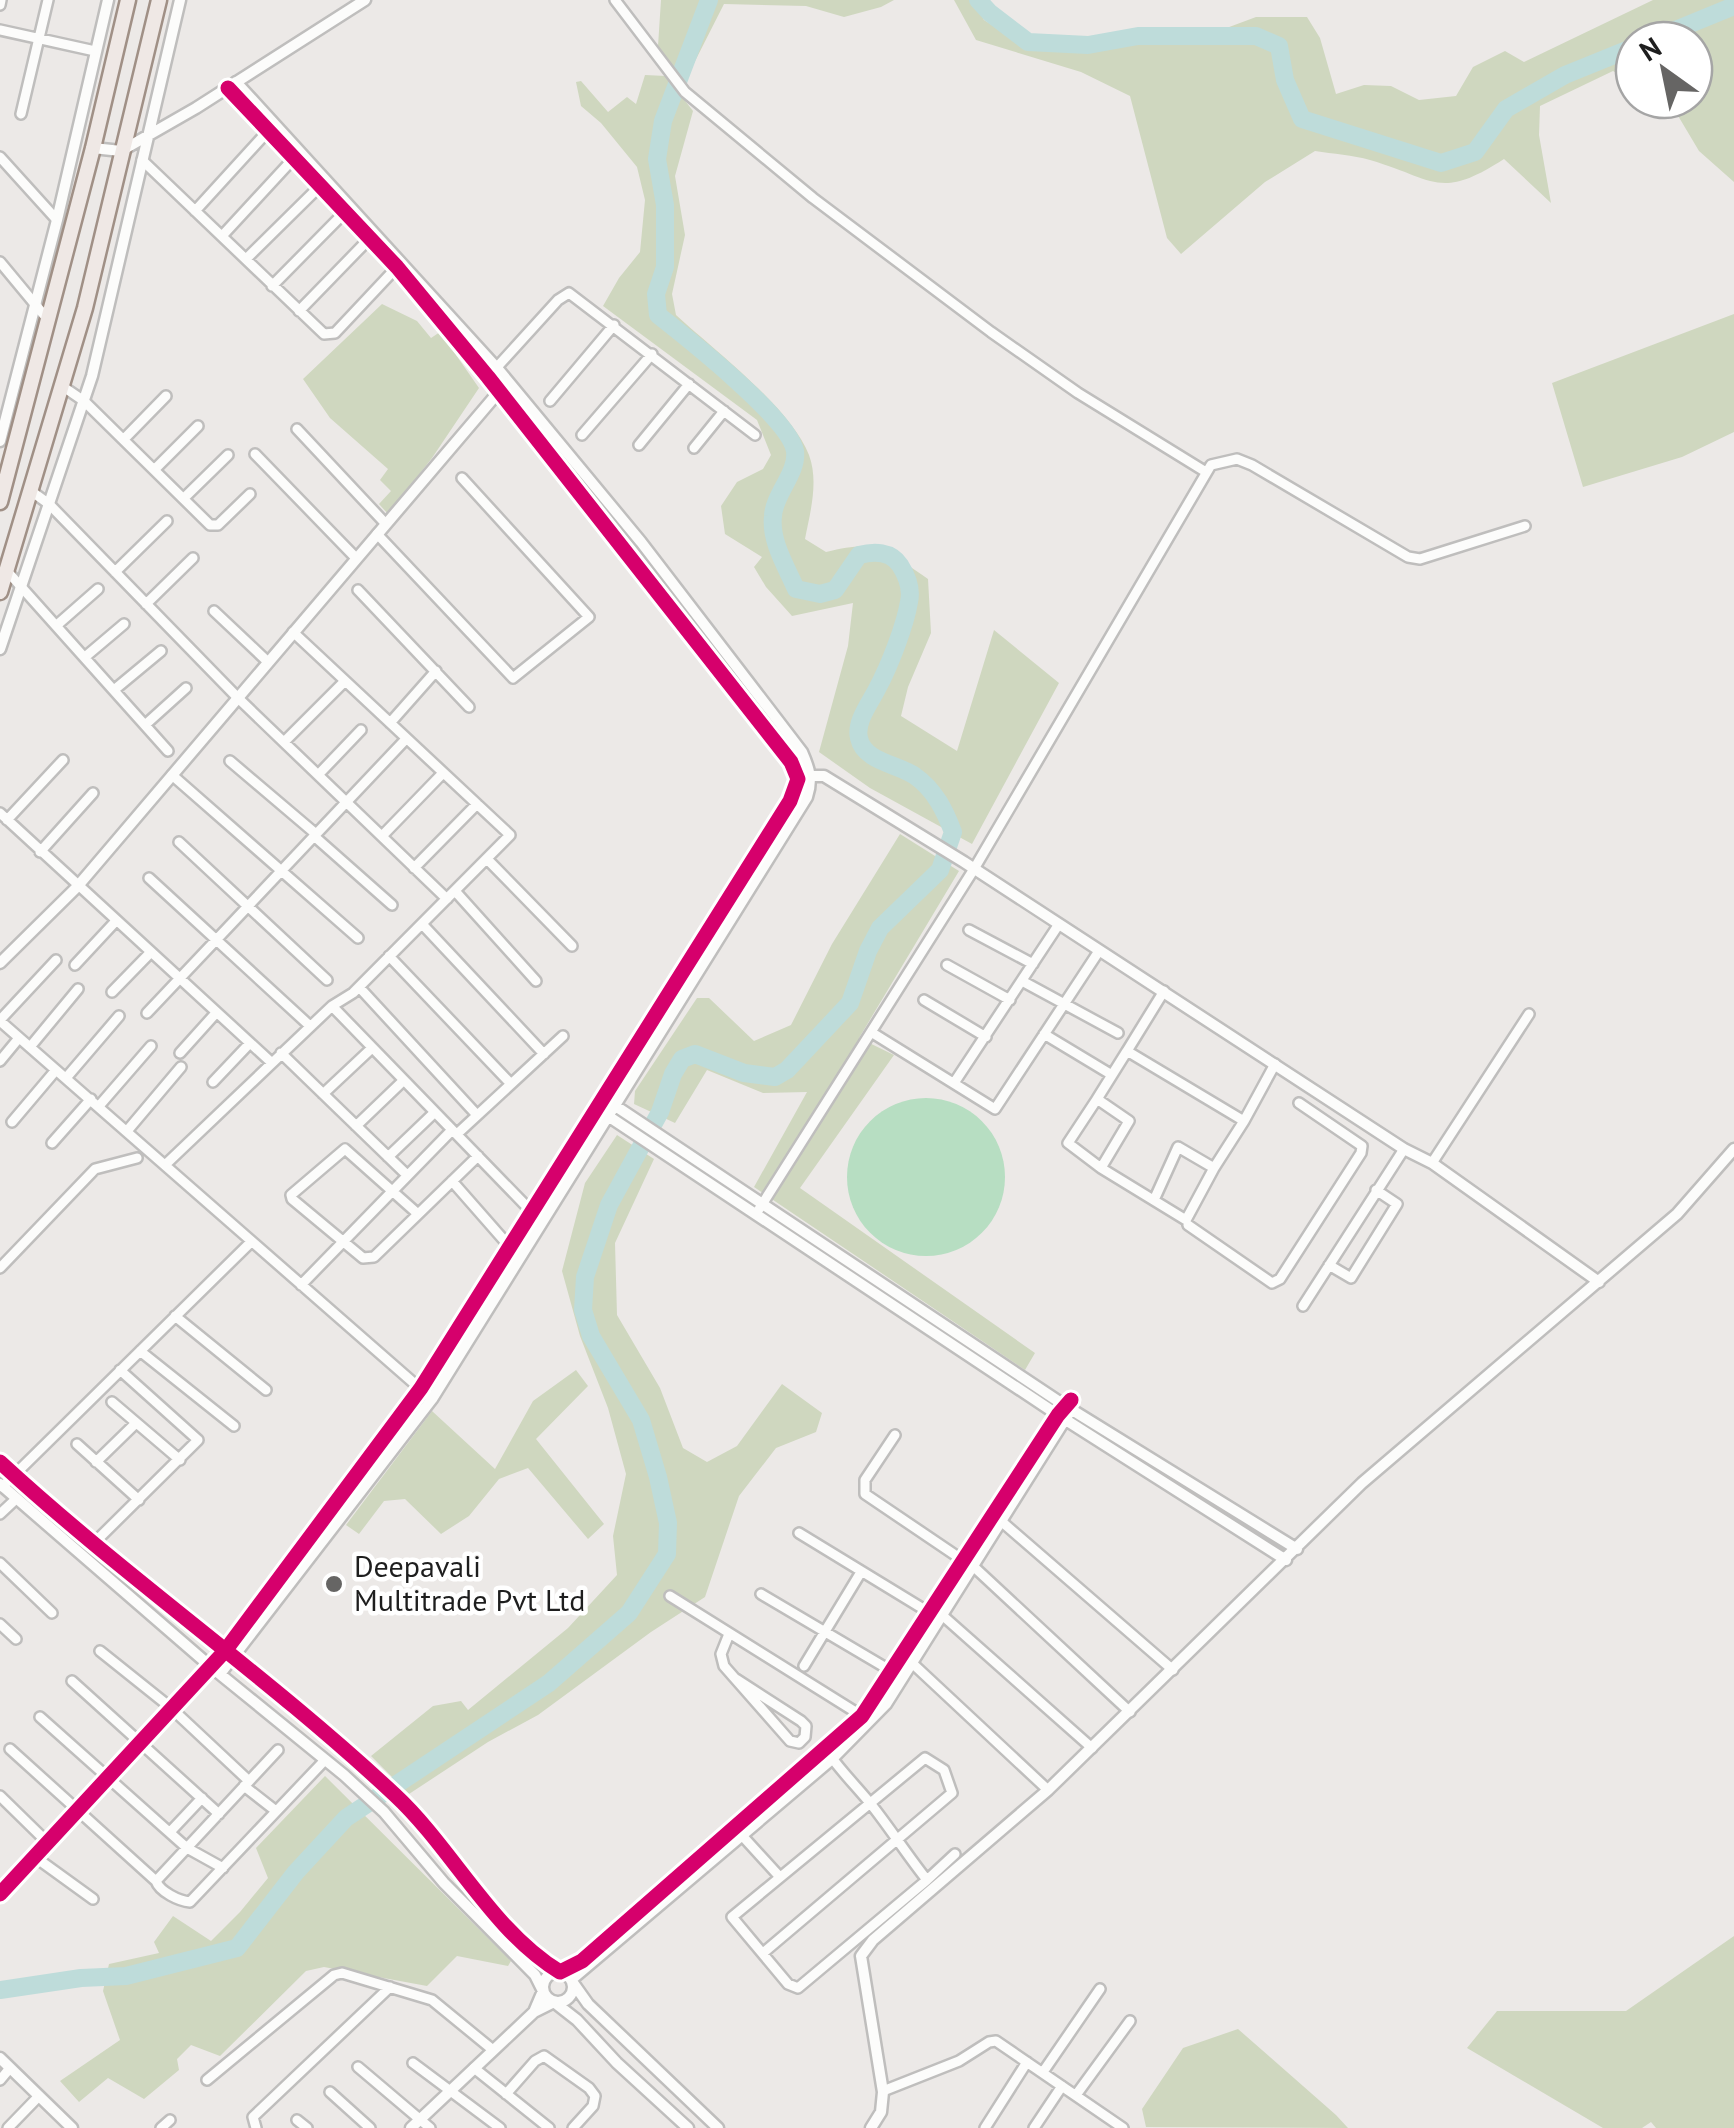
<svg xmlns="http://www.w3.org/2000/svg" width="1734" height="2128" viewBox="0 0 1734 2128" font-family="'PT Sans',sans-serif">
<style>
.forest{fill:#cfd7bf}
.pitch{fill:#b7dec2}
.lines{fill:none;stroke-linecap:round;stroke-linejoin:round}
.river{stroke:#bedcda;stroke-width:18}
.minor-casing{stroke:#bfbebd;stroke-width:14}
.tertiary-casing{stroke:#bfbebd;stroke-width:15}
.primary-casing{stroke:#a09086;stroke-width:19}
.minor{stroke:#fcfcfb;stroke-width:9}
.tertiary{stroke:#fcfcfb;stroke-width:10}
.primary{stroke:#efe8e5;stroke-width:14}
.cycleway-casing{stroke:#fff;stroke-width:21}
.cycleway{stroke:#d6006c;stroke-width:15}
.poi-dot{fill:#666564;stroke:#fff;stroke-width:4}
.labels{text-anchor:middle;stroke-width:9;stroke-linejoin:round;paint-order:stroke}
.poi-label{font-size:30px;fill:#1e1e1e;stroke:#fff;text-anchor:start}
</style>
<rect width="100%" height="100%" fill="#ece9e7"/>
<path class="forest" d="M661,0H894L881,7L844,17L806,6L724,4L691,69L674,70L658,46Z
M954,0H974L984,20L1025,46L1061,48L1189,42L1256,17H1307L1320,38L1336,94L1364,85L1391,86L1419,100L1456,96L1473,67L1505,51L1524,62L1653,0H1734V182L1699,151L1674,109L1660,100H1694V40H1634V84L1613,71L1540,106L1539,135L1551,203L1504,159C1439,201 1435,179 1370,160C1353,155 1333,154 1315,151L1265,182L1181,254L1167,238L1130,96L1081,72L976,40Z
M645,75L666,76L693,111L675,176L685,235L672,294L676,315C715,351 790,407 809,455C819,482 810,513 805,539L826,552C880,539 885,550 928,579L931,633L908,687L901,716L957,751L994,630L1059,683L972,844L870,788L819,752L848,646L853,603L792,616L766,587L754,567L762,557L725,534L721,506L737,482L763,469L771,455L757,420L603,306L619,278L640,252L645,200L637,167L601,123L581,106L576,82L581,81L608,112L627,97L636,104Z
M382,304L417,321L431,338L440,332L479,388L432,458L388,514L379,504L391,491L380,480L388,469L330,418L303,379Z
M1734,314V432L1682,457L1583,487L1552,383Z
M900,834L959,871L859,1038L894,1055L800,1188L1035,1353L1025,1370L754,1187L807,1092L763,1093L707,1070L675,1123L634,1104L635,1091L697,998H709L754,1041L791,1025L832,944Z
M617,1135L654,1159L615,1243L617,1315L660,1388L683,1448L707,1462L737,1446L782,1384L822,1413L816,1432L776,1448L739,1496L705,1597L651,1632L538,1715L488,1742L409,1794L371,1756L433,1706L461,1701L468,1710L568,1628L617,1575L613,1536L626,1474L608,1408L580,1336L562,1271L585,1183Z
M576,1370L588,1386L536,1439L604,1524L588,1539L528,1468L499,1479L469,1516L441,1534L405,1499L384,1501L359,1534L346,1525L432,1411L495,1469L533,1401Z
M325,1776L511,1961L508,1966L457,1956L427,1986L324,1967L306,1971L220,2056L191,2045L177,2059L179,2070L144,2099L108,2078L79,2102L60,2081L120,2040L103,1991L109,1964L159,1953L154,1942L173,1916L211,1941L240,1912L268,1878L256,1848Z
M1734,1936V2128H1656L1651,2122L1642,2128H1603L1467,2048L1497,2011H1626Z
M1238,2029L1336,2115L1348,2128L1146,2127L1142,2109L1183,2048Z"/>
<path class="pitch" d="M847 1177a79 79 0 1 1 158 0a79 79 0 1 1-158 0Z"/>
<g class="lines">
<path class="river" d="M978,0L990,13L1028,42L1088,45L1138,36H1256L1279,46L1285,80L1302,119L1441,163L1475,152L1506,109L1565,75L1634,47
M1651,40L1734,6
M0,1990L81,1978L126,1976L237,1948L296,1872L346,1818L549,1683L629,1613L667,1554L668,1523L658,1477L641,1420L591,1336L583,1310L585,1277L609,1205L660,1112L673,1074L682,1059L695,1054L744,1073L775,1077L787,1070L850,1003L868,951L880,928L940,870L953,832C945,811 935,790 915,776C898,764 864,762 859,738C855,722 870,703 877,689C889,667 905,626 909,602C912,589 907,576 900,565C891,551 874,551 859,555L835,590L820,594L796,589C786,566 770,541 773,516C774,494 798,473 795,451C790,419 686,337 658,315L656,294L665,267V205L657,159L663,121L709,0"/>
<defs>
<path id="minor" d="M615,0L685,92L813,198L991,332L1078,393L1206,472
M0,5L1,0
M0,30L95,51
M21,114L48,0
M0,157L57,220
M142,160L324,334L335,333L397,267
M195,211L268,131
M222,236L294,158
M246,259L319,187
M0,262L49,321
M272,286L344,213
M299,311L368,240
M488,377L558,300L569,293L755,435
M62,386L84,401L210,525H218L250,494
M550,401L614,325
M297,429L385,523
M582,435L652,354
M124,439L166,396
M639,445L689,384
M694,448L724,411
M255,454L355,557
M155,469L198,426
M31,491L49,504L238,698L447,899
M184,498L228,455
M377,534L513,678L589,617L462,478
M7,571L168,751
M115,572L167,521
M358,590L469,707
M146,604L193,558
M214,611L268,662
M57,625L98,589
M85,657L124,624
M114,690L161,651
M390,723L436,671
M145,725L186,688
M284,742L345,681
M230,761L316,834
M172,775L358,938
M318,775L361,730
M0,813L272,1063
M7,820L63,760
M314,836L392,905
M382,836L443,773
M179,842L327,980
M40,852L93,793
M487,859L572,946
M414,868L477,804
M149,878L310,1026
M455,891L536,981
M422,924L544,1054
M969,930L1033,964
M389,956L511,1084
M75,965L115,922
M947,965L1010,1000
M1022,981L1118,1033
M359,987L477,1115
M112,992L150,953
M924,1000L986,1037
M332,1006L531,1211
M147,1013L406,739
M0,1020L56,960
M0,1021L432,1399
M871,1032L995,1109L1099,951
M1044,1034L1112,1075
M30,1047L78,989
M180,1053L216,1013
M281,1053L407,1175
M0,1061L19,1038
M66,1078L119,1016
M213,1082L250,1043
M954,1083L1059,924
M323,1094L372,1048
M1097,1099L1127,1051
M99,1106L151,1046
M1244,1121L1275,1064
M12,1122L56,1070
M356,1126L404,1080
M127,1131L181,1067
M457,1134L563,1036
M52,1143L91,1099
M388,1157L435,1112
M1432,1163L1529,1014
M165,1165L332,1006L353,993L510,835L293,632
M1101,1168L1129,1121L1097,1099L1068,1143L1101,1168L1186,1220L1214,1168L1244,1121L1127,1051L1164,991
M452,1181L509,1246
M1154,1200L1178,1147L1214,1168
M418,1214L345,1149L291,1195L292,1199L363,1258L374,1257L478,1156
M756,1214L974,869L1211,465L1237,459L1252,465L1408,557L1420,559L1525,526
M1188,1225L1272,1283L1280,1279L1361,1153L1362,1146L1299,1103
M1329,1265L1351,1278L1397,1204L1376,1190
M0,1268L95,1169L137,1158
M301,1285L452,1130
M1303,1306L1404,1149
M175,1316L266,1390
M140,1351L234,1426
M112,1402L180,1460
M895,1435L865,1480V1494L964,1561
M77,1444L139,1500
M96,1462L136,1423
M2,1487L251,1242
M0,1514L16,1499
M1001,1521L1173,1670
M799,1533L930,1613
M93,1544L198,1440L120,1370
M0,1563L52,1613
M973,1566L1130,1712
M761,1594L893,1672
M670,1596L862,1716
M942,1615L1092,1748
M0,1624L16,1639
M729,1634L721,1654L724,1666L790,1741L799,1743L805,1737L806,1726L801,1721L736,1679
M100,1651L170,1707L249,1781
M912,1663L1048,1790
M804,1666L861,1572
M72,1681L219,1814
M40,1717L187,1848L223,1868
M10,1749L156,1881
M278,1750L156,1881C160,1892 179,1901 190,1902L325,1760
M244,1786L276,1811
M0,1796L46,1841
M737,1830L779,1876
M170,1832L202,1798
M35,1857L93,1899
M927,1880L955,1854
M763,1953L952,1793L944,1770L925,1758L732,1917L788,1984L798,1988L927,1880C907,1855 890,1828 870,1803C856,1786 841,1771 829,1754
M413,2063L500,2128
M358,2067L430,2128
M474,2068L549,2128
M1043,2072L1100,1989
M0,2080L10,2068
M207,2080L334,1975L342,1973L432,2000L493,2050
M883,2091L959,2061L989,2042L996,2041L1123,2128
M330,2092L370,2128
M506,2094L535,2061L544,2056L589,2088L595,2096L593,2106L573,2128
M1076,2095L1130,2021
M297,2120L307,2128
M8,2128L39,2096
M161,2128L170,2120
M256,2128L253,2117L390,1987
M985,2128L1027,2062
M1034,2128L1062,2086"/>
<path id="tertiary" d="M93,148L121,151L196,108L365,0
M0,441L57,220L108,0
M0,649L92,376L180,0
M809,776H824L964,862L1404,1149L1432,1163L1599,1282
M0,963L77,887L502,388
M611,1103L1064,1405L1297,1549
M605,1114L1058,1415L1286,1560
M0,1462C127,1579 269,1677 395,1795C452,1848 492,1931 560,1972L582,1961L862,1716L1064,1405
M0,1484L210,1666L344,1775L384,1812L444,1883L535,1975L543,1991L534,2012
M220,1674L432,1399L807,797C813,779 809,768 802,752L641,542L497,368L236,82
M0,1894L225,1651L421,1388L790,801L798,779L791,762L488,377L397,267L228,88
M543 1987a15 15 0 1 1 30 0a15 15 0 1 1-30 0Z
M0,2058L72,2128
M411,2128L534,2012L554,2002L577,2020L617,2063L688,2128
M718,2128L588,2004L571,1980L832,1759L886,1704L1071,1410
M871,2128L881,2112L883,2092L861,1956L873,1940L1048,1790L1362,1483L1677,1214L1734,1149"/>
<path id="primary" d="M0,502L93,148L128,0
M0,592L85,308L159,0"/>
</defs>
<use href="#minor" class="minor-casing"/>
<use href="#tertiary" class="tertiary-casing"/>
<use href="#primary" class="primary-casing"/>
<use href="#minor" class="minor"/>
<use href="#tertiary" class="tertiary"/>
<use href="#primary" class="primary"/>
<defs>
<path id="cycleway" d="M0,1462C127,1579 269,1677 395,1795C452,1848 492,1931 560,1972L582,1961L862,1716L1058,1415L1071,1400
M0,1894L225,1651L421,1388L790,801L798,779L791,762L488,377L397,267L228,88"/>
</defs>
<use href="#cycleway" class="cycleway-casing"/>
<use href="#cycleway" class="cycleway"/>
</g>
<circle class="poi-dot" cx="334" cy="1584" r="10"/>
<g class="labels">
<g class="poi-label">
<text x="354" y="1577">Deepavali<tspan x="354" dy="34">Multitrade Pvt Ltd</tspan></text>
</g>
</g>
<g transform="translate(1664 70) rotate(327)"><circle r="48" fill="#ffffff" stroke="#a5a5a5" stroke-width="2.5"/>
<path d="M0-8L18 38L0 25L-18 38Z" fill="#666564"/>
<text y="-15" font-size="28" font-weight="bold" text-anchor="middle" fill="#1e1e1e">N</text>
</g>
</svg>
